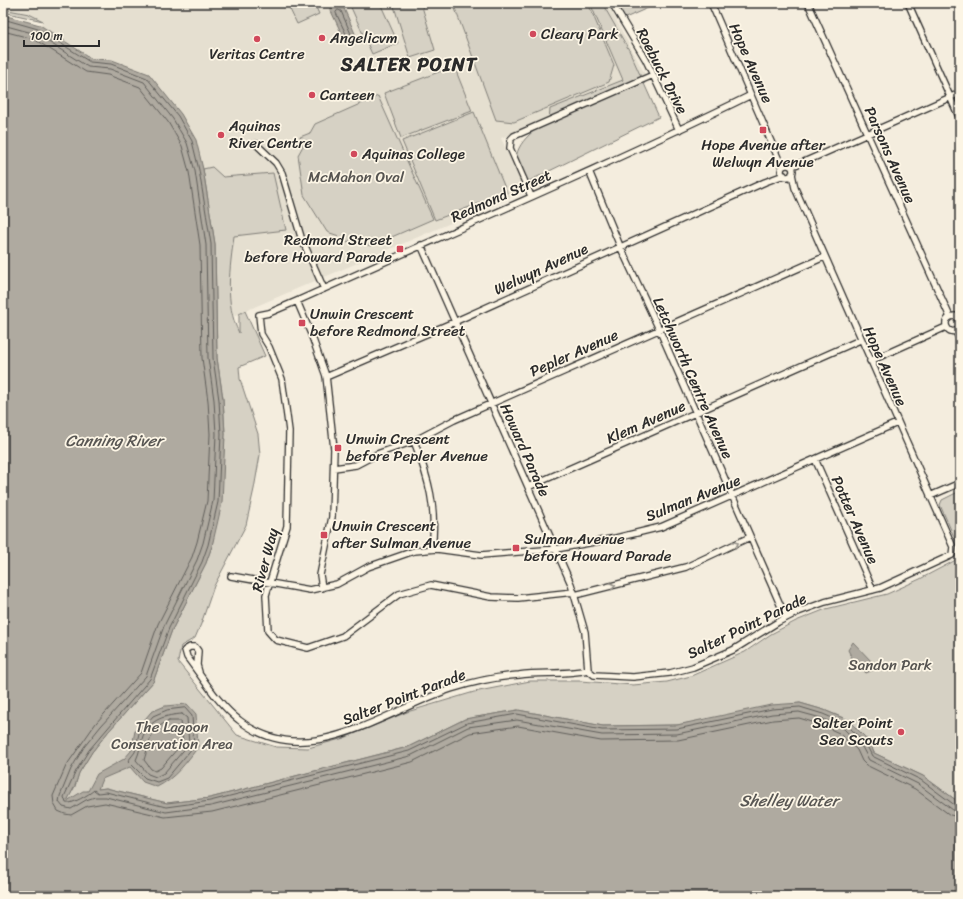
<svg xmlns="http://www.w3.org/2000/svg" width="963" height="899" viewBox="0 0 963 899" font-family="Sriracha,sans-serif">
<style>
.built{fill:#e5dfd0}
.green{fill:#d6d1c4;stroke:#807e78}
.water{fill:#afaaa0;stroke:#7a7771}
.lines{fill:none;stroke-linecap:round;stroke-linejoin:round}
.shore{stroke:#605e5a;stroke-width:1}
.minor-casing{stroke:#2b2b2b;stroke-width:8}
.minor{stroke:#fcf5e5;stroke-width:5.5}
.oneway{stroke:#949088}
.poi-dot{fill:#d1495b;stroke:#fcf5e5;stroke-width:1.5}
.labels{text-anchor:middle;stroke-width:3.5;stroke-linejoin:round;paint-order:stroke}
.poi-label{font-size:15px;fill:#2b2b2b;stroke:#fcf5e5;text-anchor:start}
.street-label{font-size:15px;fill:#2b2b2b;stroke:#fcf5e5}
.park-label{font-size:15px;fill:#565451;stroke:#fcf5e5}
.water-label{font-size:16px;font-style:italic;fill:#595754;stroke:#fcf5e5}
.district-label{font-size:19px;font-weight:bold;letter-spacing:1px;fill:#2b2b2b;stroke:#fcf5e5}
</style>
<rect width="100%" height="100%" fill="#f4edde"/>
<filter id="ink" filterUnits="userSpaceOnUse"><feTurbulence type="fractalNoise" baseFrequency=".025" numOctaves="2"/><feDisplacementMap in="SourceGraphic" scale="8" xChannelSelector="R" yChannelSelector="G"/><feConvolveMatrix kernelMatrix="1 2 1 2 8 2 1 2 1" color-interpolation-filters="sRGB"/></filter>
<g filter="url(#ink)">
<path class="built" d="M3,3H607L647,78L501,138L523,187L521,193L217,323L112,60L92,59L40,25L43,21L3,9Z"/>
<path class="green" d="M287,3H314L319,14L297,24Z
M349,3H380L398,43L372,54Z
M393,3H421L435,50L410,58Z
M453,3H588L614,65L609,82L514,122L496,120Z
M590,3H602L629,50L659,117L523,184C521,179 516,172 516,166C513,145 533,130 549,120L550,109L623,80Z
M616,3H659L623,19Z
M3,9L29,14L43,21L3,12Z
M454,66L472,111L401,138L384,93Z
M378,96L433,219L371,246L352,240L342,244L339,236L327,232L304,195L298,155L303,146L300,137L310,133L315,124Z
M474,112L507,193L435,220L402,141Z
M212,167L223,177L273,173L286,230L234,236C230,267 224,303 239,333V314L245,311L265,356L239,367L240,379L258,434L260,455L254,489L246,525L214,586L201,624L195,638L181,646L178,662L237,735L276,747L308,748L344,738L407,712L474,692L530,681H580L633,685L667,682L691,676L745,652L771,634L796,621L826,609L887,594L920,579L954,561L960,555V803L923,776L874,753L869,742L848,720L824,710L800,703L677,725L603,726L518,710L465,719L408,747L210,798L167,803L106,788L88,791L66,802L75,786L79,773L92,752L108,732L153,682L172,630L206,563L212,546L223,465L225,434L223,399L217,358L215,244L203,169Z
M960,491V550L940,505L942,500Z"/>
<path class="water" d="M342,4L357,38L346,43L330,9Z
M3,15L40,25L92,59L112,60L149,74L181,114L196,140L203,169L215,244L217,358L223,399L225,434L222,503L212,546L206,563L172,630L153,682L108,732L92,752L79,773L75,786L67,801L83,791H88L97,774L124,759L131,751L135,731L151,712L165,706L187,704L196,714L198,747C186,763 175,778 157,787L143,782L130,767L102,779L98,789L106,788L167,803L210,798L408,747L465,719L518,710L603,726L677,725L771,705L800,703L824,710L848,720L870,742L874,753L923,776L960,803V896H3Z
M853,642L872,662L873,670L866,673L854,662L848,650Z"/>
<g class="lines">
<path class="shore" d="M338,10L341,11L351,34L350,37L347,36L336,13Z
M3,19L38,29L90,62L111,64L147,78L178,116L192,141L199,170L211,244L213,358L219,400L221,434L218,502L208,545L202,562L169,628L150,679L89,750L76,771L64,797L66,803C71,805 90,794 94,790L98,793L106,792L166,807L210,801L409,751L467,723L517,714L602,730L677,729L772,709L800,707L823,714L846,724L866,744L872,756L921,780L956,806H960
M3,25L36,34L88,67L110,69L144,82L173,119L187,143L195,171L206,245L208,358L214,400L216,434L213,501L203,543L197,560L164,626L146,676L101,726L84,747L71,769L60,796L59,802L63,807L71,809L86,800L95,797H106L166,812L211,806L410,756L468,727L517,720L602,735L677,734L772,714L799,712L821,718L843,728L862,747L869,760L918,784L953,810L960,811
M3,31L34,39L86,72L108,75L140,87L168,122L182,146L189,172L200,245L202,358L208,401L210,434L207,501L197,542L192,557L158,624L141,673L96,723L66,766L53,796L54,804L58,811L65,814L71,815L87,806L105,803L165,817L212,812L412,762L470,733L518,726L601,741L678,740L773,720L799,718L819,724L839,733L857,750L862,761L866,765L915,789L950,815L960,817
M185,708L192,716L194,746L167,778L157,782L145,778L128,761L135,752L139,733L153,716L167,710Z
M182,714L187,718L189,744L164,773L156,777L148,774L136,760C140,752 140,744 143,736C150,719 166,715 182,714Z
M169,721H181L183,742L161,768L155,771L151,769L144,760C150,742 149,729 169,721Z"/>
<defs>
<path id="minor" d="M612,3L646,60L679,130
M711,3L782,167
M808,3L950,317
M908,3L960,119
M256,144L276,163L282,173L301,237L324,289
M781 171a6 6 0 1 1 12 0a6 6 0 1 1-12 0Z
M792,166L804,162L960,93
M589,171L620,246L659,329L786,618
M531,196L510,148L511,139L514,136L653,75
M421,245L571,584L585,632L588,670
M297,301L311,334L326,376L334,449L332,517L320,575L322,588
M960,320L955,316C938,317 948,340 960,328
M956,332L960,340
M870,361L946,327
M326,377L454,322L765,182L784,175
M414,441C429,479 437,508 432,549
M815,459L873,590
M334,468L356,465L377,454L414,441L454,420L824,257
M528,487L860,340
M930,496L960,483
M231,576L310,590L337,584L368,567L414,551L437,549L481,555L556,549L616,538L661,527L897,423
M574,592L518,598L491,597L431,585L399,594L343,636L308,648L276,640L268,631L266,595L287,526L289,431L282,379L269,347L261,334L259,315L269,313L297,301C448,233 602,168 751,95
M575,595L686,567L750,537
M199,672L197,665L198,651L195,647H190L185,650L187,657C203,678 218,704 239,720C306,774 384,711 451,689C472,682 496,677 519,675C542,672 566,675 588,670L594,675L633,677L670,673L693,667L733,650L778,622L798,612L825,602L880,588L952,555L953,547L795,188L792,174"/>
</defs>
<use href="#minor" class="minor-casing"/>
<use href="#minor" class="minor"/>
</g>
<defs><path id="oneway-chevron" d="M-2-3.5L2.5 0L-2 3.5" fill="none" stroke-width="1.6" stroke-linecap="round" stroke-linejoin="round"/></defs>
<g class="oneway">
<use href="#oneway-chevron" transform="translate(736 544) rotate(-25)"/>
<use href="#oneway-chevron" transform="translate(613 586) rotate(-12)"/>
</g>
</g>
<g class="poi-dot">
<circle cx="533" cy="34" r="4"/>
<circle cx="322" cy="38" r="4"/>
<circle cx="257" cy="39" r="4"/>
<circle cx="312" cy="95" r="4"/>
<rect x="759" y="126" width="8" height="8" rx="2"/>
<circle cx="221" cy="135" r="4"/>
<circle cx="354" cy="154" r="4"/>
<rect x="396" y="245" width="8" height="8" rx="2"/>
<rect x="298" y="319" width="8" height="8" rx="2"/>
<rect x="334" y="444" width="8" height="8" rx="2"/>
<rect x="320" y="531" width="8" height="8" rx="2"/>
<rect x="512" y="544" width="8" height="8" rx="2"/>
<circle cx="901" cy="732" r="4"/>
</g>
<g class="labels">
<g class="poi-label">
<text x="541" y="39">Cleary Park</text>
<text x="330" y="43">Angelicvm</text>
<text x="257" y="59" text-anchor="middle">Veritas Centre</text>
<text x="320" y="100">Canteen</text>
<text x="229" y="131">Aquinas<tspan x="229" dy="17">River Centre</tspan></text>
<text x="763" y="150" text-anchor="middle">Hope Avenue after<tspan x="763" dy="17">Welwyn Avenue</tspan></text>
<text x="362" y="159">Aquinas College</text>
<text x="392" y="245" text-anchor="end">Redmond Street<tspan x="392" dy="17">before Howard Parade</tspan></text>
<text x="310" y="319">Unwin Crescent<tspan x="310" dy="17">before Redmond Street</tspan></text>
<text x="346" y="444">Unwin Crescent<tspan x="346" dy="17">before Pepler Avenue</tspan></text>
<text x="332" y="531">Unwin Crescent<tspan x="332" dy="17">after Sulman Avenue</tspan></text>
<text x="524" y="544">Sulman Avenue<tspan x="524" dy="17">before Howard Parade</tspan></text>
<text x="893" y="728" text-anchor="end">Salter Point<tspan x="893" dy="17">Sea Scouts</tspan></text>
</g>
<g class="street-label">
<text transform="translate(751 63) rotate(66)" y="5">Hope Avenue</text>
<text transform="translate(662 71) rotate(63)" y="5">Roebuck Drive</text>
<text transform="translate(890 155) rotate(66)" y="5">Parsons Avenue</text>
<text transform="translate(501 196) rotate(-24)" y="5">Redmond Street</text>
<text transform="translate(541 269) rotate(-25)" y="5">Welwyn Avenue</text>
<text transform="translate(574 353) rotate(-24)" y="5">Pepler Avenue</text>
<text transform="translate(885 366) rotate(66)" y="5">Hope Avenue</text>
<text transform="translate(693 378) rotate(66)" y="5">Letchworth Centre Avenue</text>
<text transform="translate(646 422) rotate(-24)" y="5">Klem Avenue</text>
<text transform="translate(525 450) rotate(66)" y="5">Howard Parade</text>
<text transform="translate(693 498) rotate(-22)" y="5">Sulman Avenue</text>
<text transform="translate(855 520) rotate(66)" y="5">Potter Avenue</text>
<text transform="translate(265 560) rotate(-75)" y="5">River Way</text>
<text transform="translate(747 626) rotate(-26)" y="5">Salter Point Parade</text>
<text transform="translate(404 697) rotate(-21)" y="5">Salter Point Parade</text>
</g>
<g class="park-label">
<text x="356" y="182">McMahon Oval</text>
<text x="890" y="670">Sandon Park</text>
<text x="172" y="732">The Lagoon<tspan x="172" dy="17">Conservation Area</tspan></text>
</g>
<g class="water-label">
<text x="114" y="446">Canning River</text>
<text x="789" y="806">Shelley Water</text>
</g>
<g class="district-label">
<text x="409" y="71">SALTER POINT</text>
</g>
</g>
<rect width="963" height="899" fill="none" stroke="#fcf5e5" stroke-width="16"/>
<rect x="8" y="8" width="947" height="883" fill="none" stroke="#2b2b2b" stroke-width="1.5" filter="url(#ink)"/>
<path d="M24 40v6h75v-6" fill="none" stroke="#2b2b2b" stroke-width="2"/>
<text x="30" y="40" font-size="12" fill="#2b2b2b" stroke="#fcf5e5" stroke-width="3" paint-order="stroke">100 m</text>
</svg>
